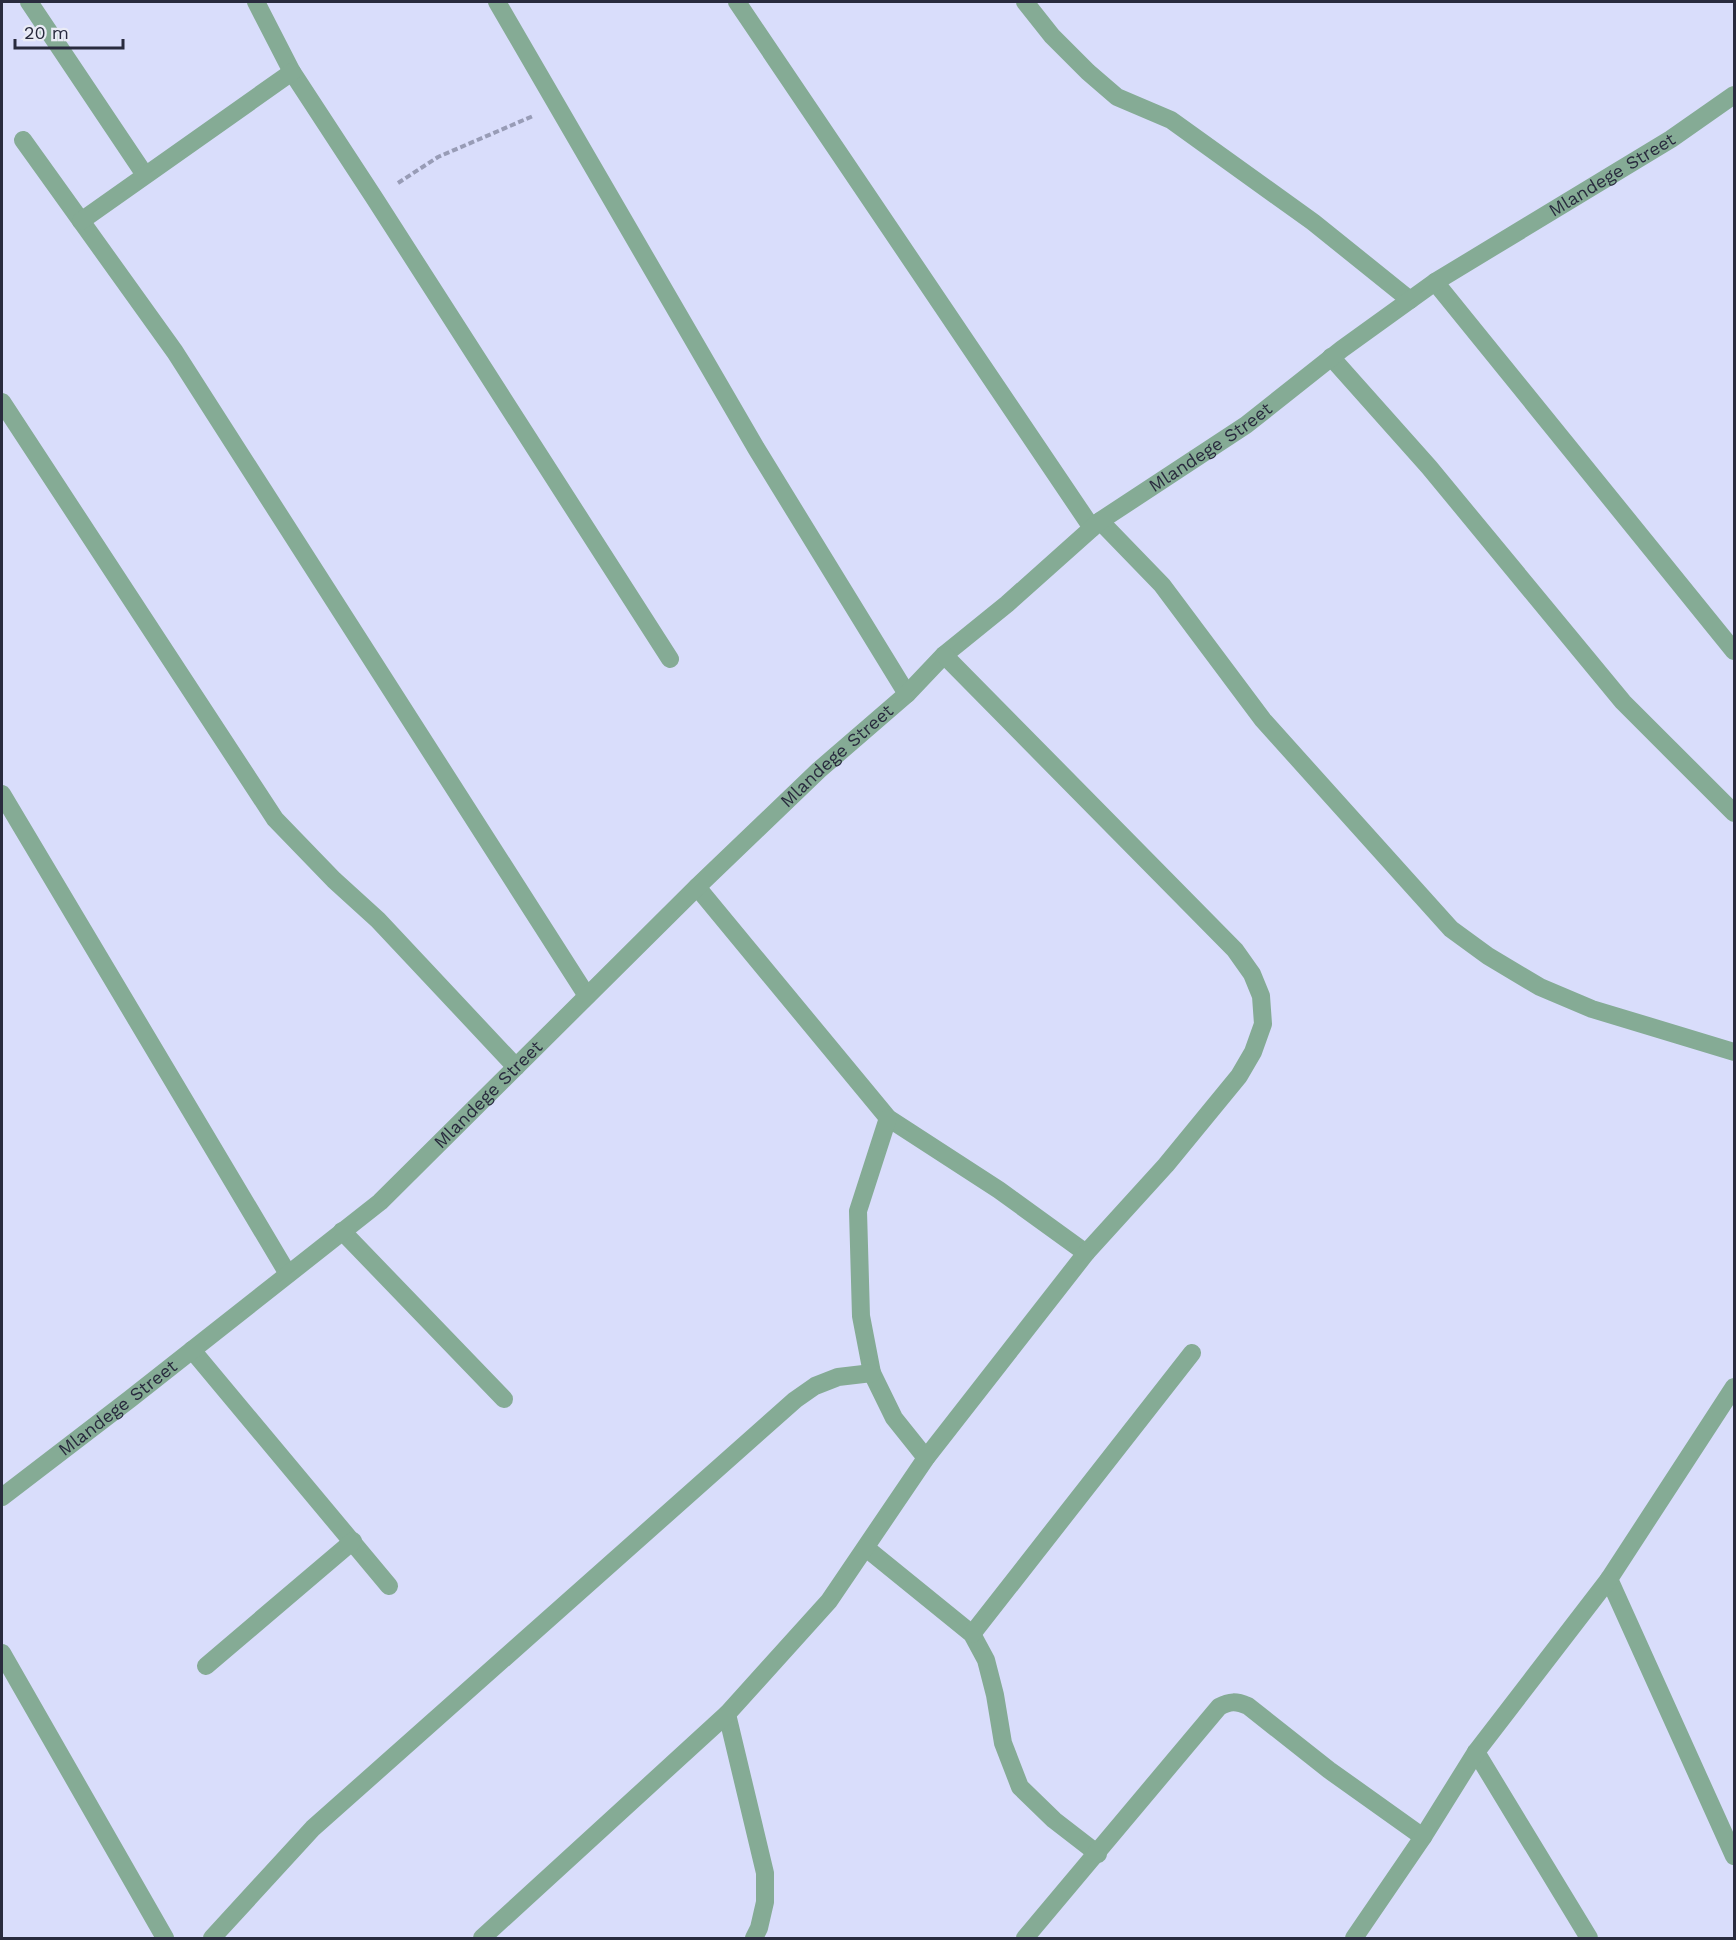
<svg xmlns="http://www.w3.org/2000/svg" width="1736" height="1940" viewBox="0 0 1736 1940" font-family="'Work Sans',sans-serif">
<style>
.lines{fill:none;stroke-linecap:round;stroke-linejoin:round}
.path{stroke:#989cb6;stroke-width:4;stroke-dasharray:6 3;stroke-linecap:butt}
.minor{stroke:#85ab95;stroke-width:18}
.labels{text-anchor:middle;stroke-width:6;stroke-linejoin:round;paint-order:stroke}
.street-label{font-size:18px;fill:#292b3e;stroke:#eaecf6}
</style>
<rect width="100%" height="100%" fill="#d9ddfb"/>
<g class="lines">
<path class="path" d="M398,183L438,157L533,116"/>
<g class="minor">
<path d="M29,2L145,175"/>
<path d="M256,2L292,72L375,199L670,659"/>
<path d="M497,2L756,448L907,694"/>
<path d="M737,2L1092,528"/>
<path d="M1025,2L1052,36L1088,72L1117,97L1171,120L1313,222L1410,300"/>
<path d="M23,140L175,352L587,996"/>
<path d="M81,221L292,72"/>
<path d="M1435,282L1734,651"/>
<path d="M1331,357L1429,467L1623,702L1734,813"/>
<path d="M2,402L275,819L334,880L378,920L516,1067"/>
<path d="M1100,521L1162,585L1263,720L1451,929L1488,956L1540,987L1592,1009L1734,1052"/>
<path d="M2,794L288,1274"/>
<path d="M697,887L888,1118L999,1190L1086,1253"/>
<path d="M888,1118L858,1211L861,1316L872,1373L894,1418L926,1458"/>
<path d="M342,1231L504,1399"/>
<path d="M192,1350L389,1586"/>
<path id="s1" d="M2,1497L130,1399L380,1202L697,887L819,770L907,694L944,655L1007,604L1100,521L1246,425L1342,349L1435,282L1671,139L1734,95"/>
<path d="M866,1548L972,1634L986,1660L995,1695L1003,1743L1020,1787L1054,1820L1098,1854"/>
<path d="M1609,1579L1734,1856"/>
<path d="M972,1634L1192,1353"/>
<path d="M2,1653L165,1938"/>
<path d="M206,1666L353,1541"/>
<path d="M727,1714L765,1873V1902L759,1928L754,1938"/>
<path d="M1476,1752L1589,1938"/>
<path d="M212,1938L313,1828L795,1400L815,1386L838,1377L872,1373"/>
<path d="M482,1938L727,1714L829,1601L926,1458L1086,1253L1166,1165L1239,1076L1253,1052L1263,1024L1261,996L1252,974L1235,950L944,655"/>
<path d="M1025,1938L1219,1707C1230,1701 1236,1701 1248,1706L1329,1770L1423,1837"/>
<path d="M1354,1938L1423,1837L1476,1752L1609,1579L1734,1387"/>
</g>
</g>
<g class="labels">
<g class="street-label">
<text dy="6" stroke="none"><textPath href="#s1" startOffset="2090">Mlandege Street</textPath></text>
<text dy="6" stroke="none"><textPath href="#s1" startOffset="1604">Mlandege Street</textPath></text>
<text dy="6" stroke="none"><textPath href="#s1" startOffset="1118">Mlandege Street</textPath></text>
<text dy="6" stroke="none"><textPath href="#s1" startOffset="632">Mlandege Street</textPath></text>
<text dy="6" stroke="none"><textPath href="#s1" startOffset="146">Mlandege Street</textPath></text>
</g>
</g>
<rect width="1736" height="1940" fill="none" stroke="#292b3e" stroke-width="6"/>
<path d="M15 39v9h108v-9" fill="none" stroke="#292b3e" stroke-width="3"/>
<text x="24" y="39" font-size="18" fill="#292b3e" stroke="#eaecf6" stroke-width="4.5" paint-order="stroke">20 m</text>
</svg>
